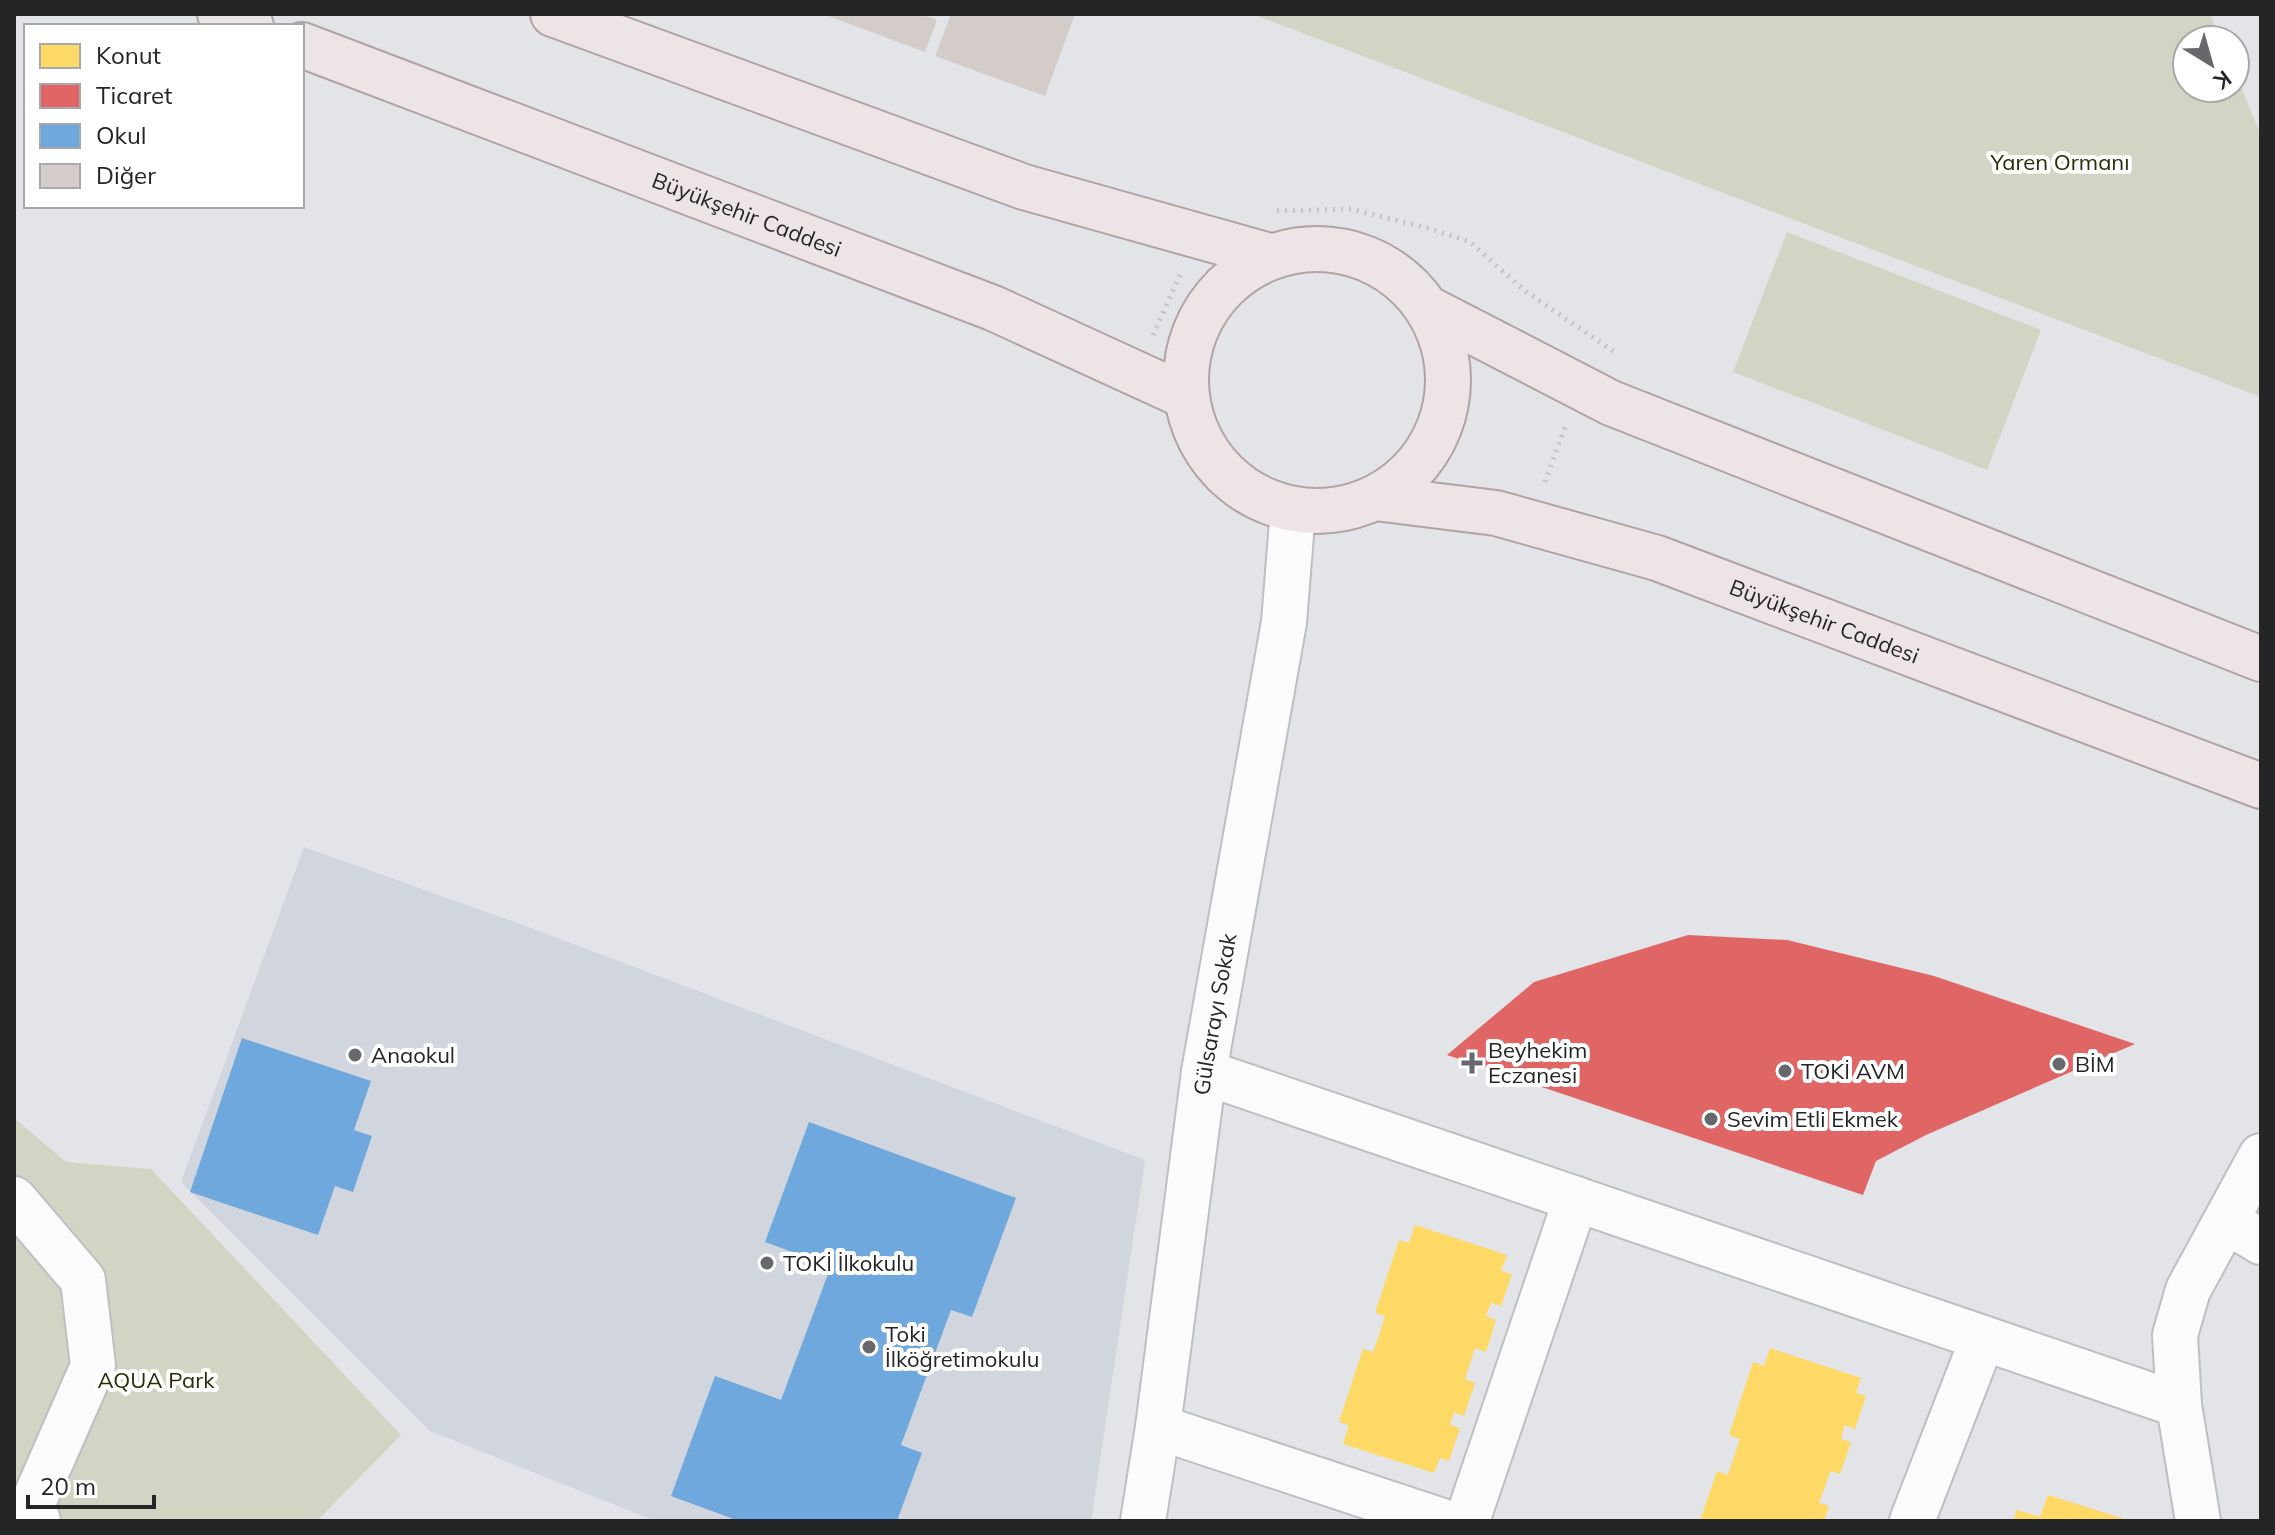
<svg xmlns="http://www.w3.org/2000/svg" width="2275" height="1535" viewBox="0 0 2275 1535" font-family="Mulish,sans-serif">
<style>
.built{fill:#d1d5de}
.green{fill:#d3d5c4}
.homes{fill:#ffd966}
.shops{fill:#e06666}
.schools{fill:#6fa8dc}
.building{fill:#d3ccc9}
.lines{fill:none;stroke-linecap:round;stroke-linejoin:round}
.street-casing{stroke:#bebfc2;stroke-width:48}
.primary-casing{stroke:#b1a3a3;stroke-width:48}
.path{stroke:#c2c3c4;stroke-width:5;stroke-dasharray:2 6;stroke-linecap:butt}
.street{stroke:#fbfbfc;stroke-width:44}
.primary{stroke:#ede5e5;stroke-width:44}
.poi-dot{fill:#66686b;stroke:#fff;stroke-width:3}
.labels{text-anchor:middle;stroke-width:8;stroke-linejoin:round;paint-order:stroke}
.park-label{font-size:22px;fill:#2a2b08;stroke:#fff}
.street-label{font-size:22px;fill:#242527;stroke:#fff}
.poi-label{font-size:22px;fill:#242527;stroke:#fff;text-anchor:start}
</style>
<rect width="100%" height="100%" fill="#e2e4e8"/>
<path class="built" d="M304,847L531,928L1145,1160L1091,1521H655L430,1431L181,1182Z"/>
<path class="green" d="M1252,14H2210L2221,40H2187V88H2235V73L2261,135V397Z
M1787,232L2041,330L1987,470L1733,372Z
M14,1118L66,1162L151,1169L401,1435L317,1521H14Z"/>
<path class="homes" d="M1415,1225L1507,1255L1501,1271L1512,1274L1501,1306L1491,1303L1486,1316L1496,1320L1486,1352L1475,1348L1465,1379L1475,1383L1464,1416L1454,1412L1450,1425L1460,1428L1449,1461L1440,1458L1434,1473L1343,1444L1349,1425L1339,1422L1363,1349L1373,1352L1379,1335L1385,1316L1375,1313L1399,1240L1409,1243Z
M1770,1348L1861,1378L1856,1393L1866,1396L1855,1429L1845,1425L1841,1439L1851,1442L1840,1474L1830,1471L1825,1487L1819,1503L1829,1506L1824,1521H1700L1717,1471L1728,1475L1740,1439L1729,1435L1753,1362L1764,1366Z
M2048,1495L2128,1520V1521H2013L2017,1510L2040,1517Z"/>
<path class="shops" d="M1688,935L1787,940L1934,976L2135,1044L1926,1135L1876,1161L1863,1195L1447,1055L1534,982Z"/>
<path class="schools" d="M242,1038L371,1081L354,1130L372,1136L353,1192L335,1186L318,1235L190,1192Z
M809,1122L1016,1198L972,1317L951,1310L901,1445L922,1453L897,1521H739L671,1496L715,1376L781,1400L831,1266L765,1242Z"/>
<path class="building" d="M823,14H920L937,20L925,52Z
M951,14H1075L1045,96L935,56Z"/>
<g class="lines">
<defs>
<g id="street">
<path d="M1204,1072L2179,1405"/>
<path d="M14,1199L83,1280L93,1366L32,1505L38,1521"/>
<path d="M2227,1221L2261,1242"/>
<path d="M1158,1427L1442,1521"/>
<path id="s1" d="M1143,1521L1158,1427L1204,1072L1284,622L1293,510"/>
<path d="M1467,1521L1576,1199"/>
<path d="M1912,1521L1983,1338"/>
<path d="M2198,1521L2179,1405L2175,1335L2188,1290L2261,1156"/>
</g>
<g id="primary">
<path d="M220,14L251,26"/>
<path d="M553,14L1024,187L1270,256"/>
<path id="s2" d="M302,45L993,308L1185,396"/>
<circle cx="1317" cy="380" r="131"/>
<path d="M1429,309L1611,403L2261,659"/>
<path id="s3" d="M1375,498L1496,513L1657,558L2261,786"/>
</g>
</defs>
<use href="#street" class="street-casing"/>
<use href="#primary" class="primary-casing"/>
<path class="path" d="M1277,211L1351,209L1431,229L1470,242L1525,291L1616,353
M1153,335L1180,275
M1545,482L1565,427"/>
<use href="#street" class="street"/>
<use href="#primary" class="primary"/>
</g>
<g class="poi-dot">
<circle cx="355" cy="1055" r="8"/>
<path d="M1468 1051h8v8h8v8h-8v8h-8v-8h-8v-8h8z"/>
<circle cx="2059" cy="1064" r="8"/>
<circle cx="1785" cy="1071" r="8"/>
<circle cx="1711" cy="1119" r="8"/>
<circle cx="767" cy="1263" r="8"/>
<circle cx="869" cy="1347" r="8"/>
</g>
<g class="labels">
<g class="park-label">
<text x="2060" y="170">Yaren Ormanı</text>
<text x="156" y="1388">AQUA Park</text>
</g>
<g class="street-label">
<text dy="8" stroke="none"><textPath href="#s2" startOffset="476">Büyükşehir Caddesi</textPath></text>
<text dy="8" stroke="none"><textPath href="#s3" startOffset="468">Büyükşehir Caddesi</textPath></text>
<text dy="8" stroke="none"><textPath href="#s1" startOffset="512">Gülsarayı Sokak</textPath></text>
</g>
<g class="poi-label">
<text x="1488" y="1058">Beyhekim<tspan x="1488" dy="25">Eczanesi</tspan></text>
<text x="371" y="1063">Anaokul</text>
<text x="2075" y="1072">BİM</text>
<text x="1801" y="1079">TOKİ AVM</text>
<text x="1727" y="1127">Sevim Etli Ekmek</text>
<text x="783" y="1271">TOKİ İlkokulu</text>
<text x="885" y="1342">Toki<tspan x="885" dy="25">İlköğretimokulu</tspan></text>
</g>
</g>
<rect width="2275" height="1535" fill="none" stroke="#242527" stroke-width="32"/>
<rect x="24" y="24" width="280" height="184" fill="#ffffff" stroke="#a7a8a9" stroke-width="2"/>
<rect x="40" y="44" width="40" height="24" fill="#ffd966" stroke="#a7a8a9" stroke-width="2"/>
<text x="96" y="64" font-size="24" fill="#242527">Konut</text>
<rect x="40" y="84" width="40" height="24" fill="#e06666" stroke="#a7a8a9" stroke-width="2"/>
<text x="96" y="104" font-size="24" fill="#242527">Ticaret</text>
<rect x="40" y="124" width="40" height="24" fill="#6fa8dc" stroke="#a7a8a9" stroke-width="2"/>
<text x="96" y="144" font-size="24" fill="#242527">Okul</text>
<rect x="40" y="164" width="40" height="24" fill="#d3ccc9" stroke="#a7a8a9" stroke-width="2"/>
<text x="96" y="184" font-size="24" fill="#242527">Diğer</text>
<g transform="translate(2211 64) rotate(143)"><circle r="38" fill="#ffffff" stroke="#a7a8a9" stroke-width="2"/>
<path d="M0-6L14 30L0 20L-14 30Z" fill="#66686b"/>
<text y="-12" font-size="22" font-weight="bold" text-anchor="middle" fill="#242527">K</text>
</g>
<path d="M28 1495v12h126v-12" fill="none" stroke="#242527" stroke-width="4"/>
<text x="40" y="1495" font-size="24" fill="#242527" stroke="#ffffff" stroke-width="6" paint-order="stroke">20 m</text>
</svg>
